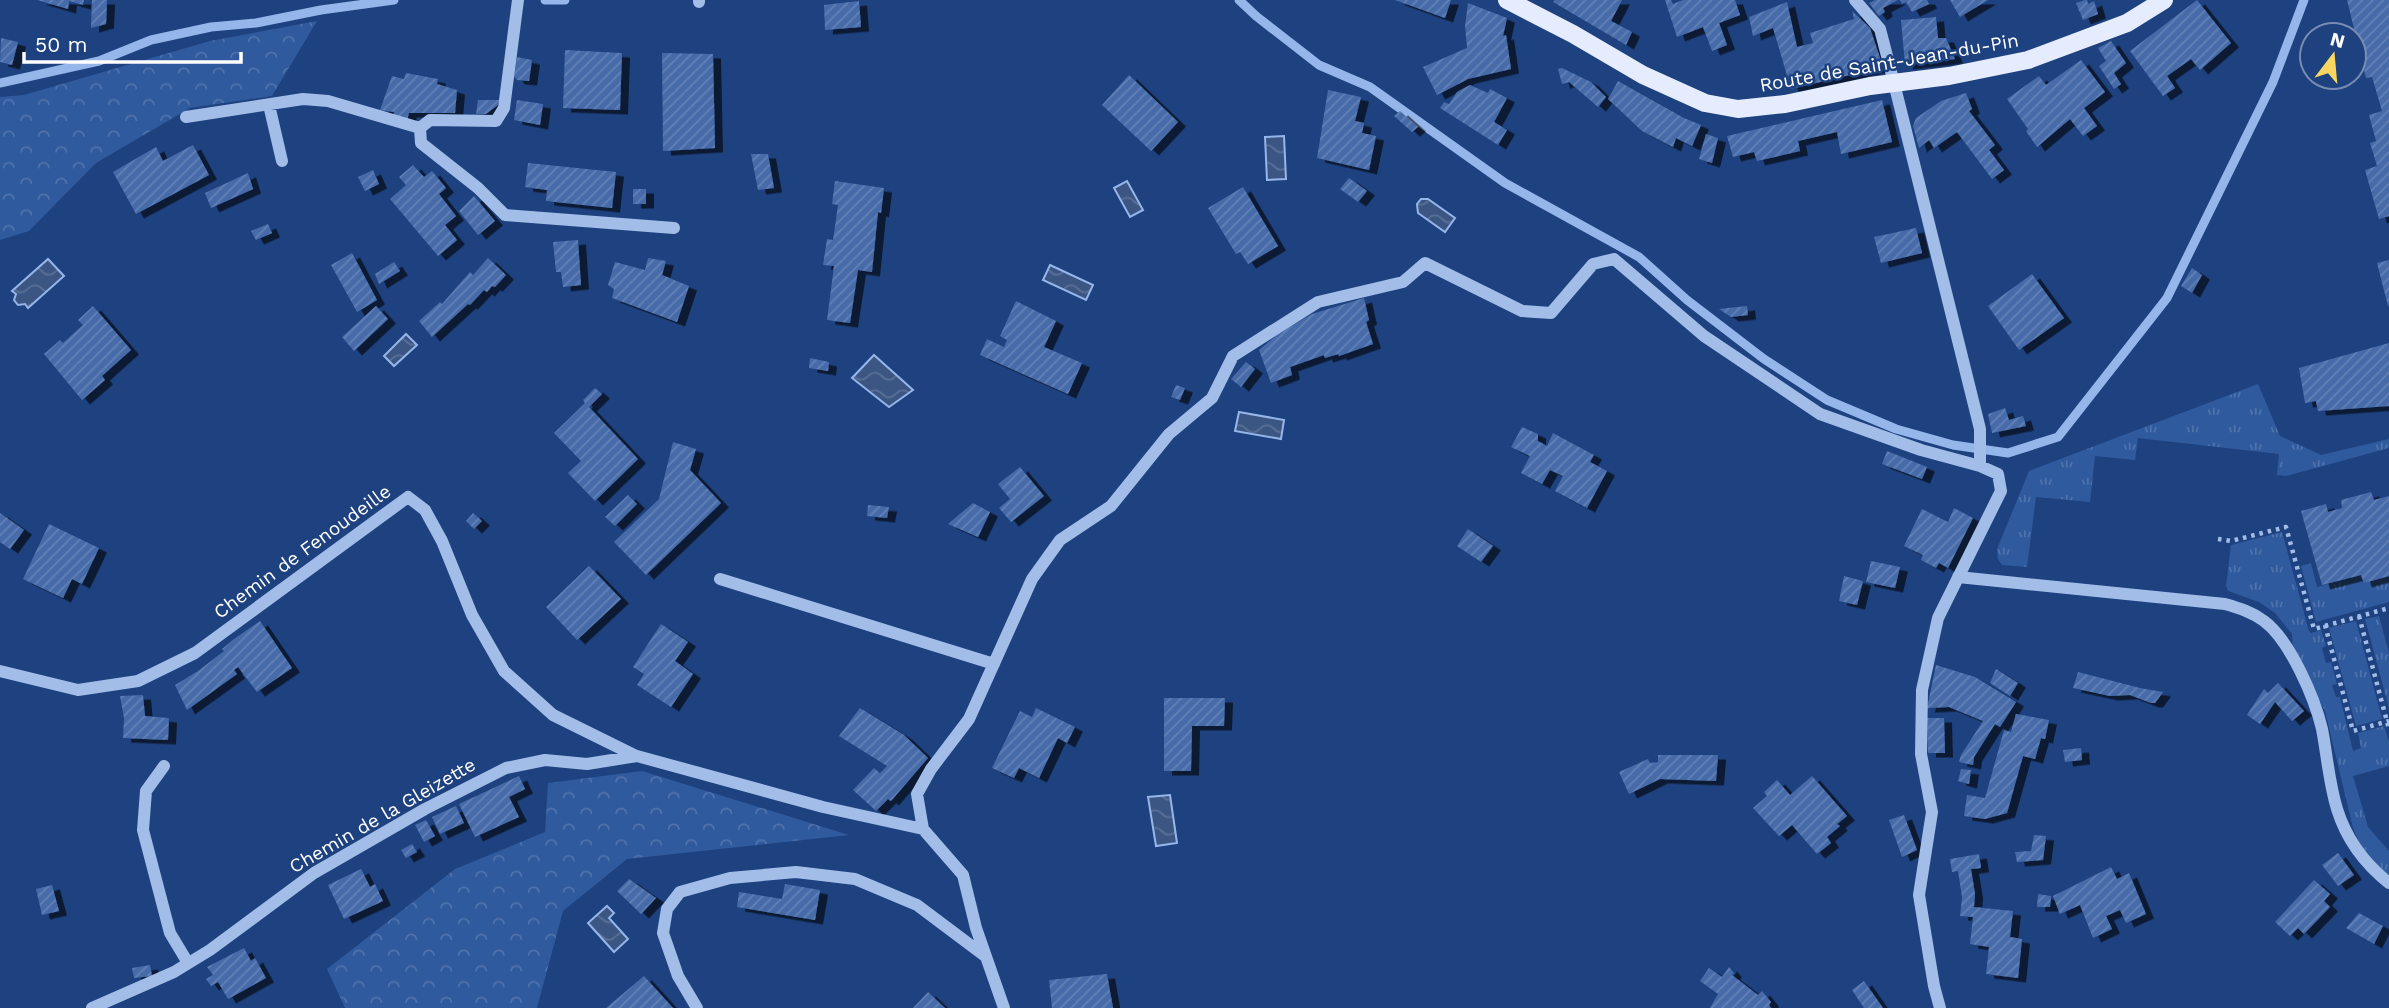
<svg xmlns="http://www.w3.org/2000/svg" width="2389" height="1008" viewBox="0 0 2389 1008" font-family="'Work Sans',sans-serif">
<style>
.grass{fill:url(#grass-tufts)}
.forest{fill:url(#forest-crowns)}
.water{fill:url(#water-waves);stroke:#95b6ea;stroke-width:2}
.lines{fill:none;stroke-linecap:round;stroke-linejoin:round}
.stream{stroke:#95b6ea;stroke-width:9}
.building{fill:url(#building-hatch);filter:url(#shadow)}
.path{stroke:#a1bde8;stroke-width:4.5;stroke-dasharray:3.5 5;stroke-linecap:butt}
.minor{stroke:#a1bde8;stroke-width:12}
.major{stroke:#e4ecfe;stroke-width:18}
.labels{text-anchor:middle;stroke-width:5;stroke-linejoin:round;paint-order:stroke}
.street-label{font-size:19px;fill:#fff;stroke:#1e417f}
</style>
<defs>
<pattern id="grass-tufts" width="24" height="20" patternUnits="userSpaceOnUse" patternTransform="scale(1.75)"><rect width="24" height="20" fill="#305a9e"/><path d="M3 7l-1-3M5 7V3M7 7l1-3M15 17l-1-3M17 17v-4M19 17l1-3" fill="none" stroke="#4f73ad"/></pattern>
<pattern id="forest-crowns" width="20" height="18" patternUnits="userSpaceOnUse" patternTransform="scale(1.75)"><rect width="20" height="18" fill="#305a9e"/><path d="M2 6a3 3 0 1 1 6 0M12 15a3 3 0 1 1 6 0" fill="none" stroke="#4f73ad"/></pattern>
<pattern id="water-waves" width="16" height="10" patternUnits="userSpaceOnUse" patternTransform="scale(1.75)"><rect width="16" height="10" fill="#3c5684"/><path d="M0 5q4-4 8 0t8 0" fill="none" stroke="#596f96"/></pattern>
<pattern id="building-hatch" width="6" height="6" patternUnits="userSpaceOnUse" patternTransform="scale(1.75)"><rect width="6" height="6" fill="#466ba9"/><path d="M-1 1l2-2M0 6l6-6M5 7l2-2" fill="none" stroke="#6281b6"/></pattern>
<filter id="shadow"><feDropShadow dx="8" dy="4.5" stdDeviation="0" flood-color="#0009"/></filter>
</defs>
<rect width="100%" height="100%" fill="#1e417f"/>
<path class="grass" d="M2258,384L2280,436L2321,455L2389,439V448L2286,476L2277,475L2279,454L2138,438L2135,460L2095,456L2090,502L2036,497L2027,567L2002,565L1998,559L1997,549L2029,471Z
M2282,532L2309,631L2311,633L2321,630L2326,646L2322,648L2326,663L2331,662L2337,684L2332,685L2336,697H2340L2353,751L2361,748L2358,733L2384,726L2389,742V766L2353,776L2368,827L2389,851V879L2360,844L2353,828L2325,711L2293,652L2292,634L2275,613L2259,602L2228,591L2226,586L2231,545Z
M2311,563L2317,587L2361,575L2364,583L2389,576V602L2316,622L2301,566Z
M2379,616L2389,653V708L2365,619Z
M2356,621L2382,719L2356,726L2329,628Z"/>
<path class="forest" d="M317,21L272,96L190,108L96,163L29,231L0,240V97L24,95L210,41Z
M642,771L849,835L627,859L563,911L537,1008H345L327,969L455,869L545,832L548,783Z"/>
<path class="water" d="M1284,136L1286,179L1267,180L1265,137Z
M1127,181L1143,210L1130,217L1114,188Z
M1421,199H1428L1455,218L1445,232L1418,213L1417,204Z
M48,259L64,276L28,308L25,304L18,305L14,300L16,294L12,291Z
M1050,265L1093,285L1086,300L1043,280Z
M406,334L417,345L394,366L384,356Z
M874,355L913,390L889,407L852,378Z
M1239,412L1284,420L1281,439L1235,431Z
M1170,795L1177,843L1156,846L1148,797Z
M607,906L614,913L609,918L628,939L614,952L588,923Z"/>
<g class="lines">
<path class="stream" d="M545,0H565
M1239,0L1256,16L1319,65L1370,87L1505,183L1639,257L1687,300L1764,359L1827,400L1896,429L1953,445L2008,453L2058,437L2167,298L2273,82L2304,0
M0,83L99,61L151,40L211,27L256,23L321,10L394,0"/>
</g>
<path class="building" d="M37,0H84L83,5L69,1L68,9Z
M92,0H107L106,24L91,28Z
M1395,0H1451L1445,18Z
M1555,0H1622L1611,21L1632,32L1626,45L1553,2Z
M1665,0H1671L1673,4L1683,0H1735L1740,15L1719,23L1727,45L1712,51L1703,27L1677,37Z
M1875,0H1898L1883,8L1885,12L1879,16L1869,3Z
M1900,0H1927L1929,4L1912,12L1906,2L1902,4Z
M1950,0H1988L1960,17Z
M2085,0H2087L2088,4L2094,1L2098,14L2083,20L2076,3Z
M2197,0L2231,43L2200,70L2191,59L2167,76L2175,88L2163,96L2130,51Z
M2347,0H2389V216L2379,219L2365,170L2377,166L2370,143L2376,141L2369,115L2382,111L2372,77L2366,78Z
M859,1L861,27L825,30L824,5Z
M1787,2L1797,47L1813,43L1810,33L1854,19L1852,11L1870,28L1883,67L1791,89L1773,28L1753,36L1749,17Z
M1468,3L1507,18L1503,36L1506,35L1511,69L1468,79L1437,95L1423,67L1467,48L1465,26Z
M1936,17L1938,38H1946L1955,59L1905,65L1901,20Z
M1,38L18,42L12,65L0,62Z
M2111,41L2126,63L2114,73L2121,84L2114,89L2099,66L2106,61L2098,48Z
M565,50L622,53L620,110L563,108Z
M662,53L713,54L715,148L663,151Z
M517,57L532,60L529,81L517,80L514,76Z
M2081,60L2105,92L2084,108L2097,126L2083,136L2070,119L2037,147L2026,131L2028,129L2007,99L2039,76L2046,85Z
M1562,68L1591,82L1606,97L1598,107L1569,82L1562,84L1558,69Z
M406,73L438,79L437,84L457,90L455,113H409L407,120L393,118L394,112L380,110L392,76L404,79Z
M1129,75L1178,122L1151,151L1102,105Z
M1618,81L1684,118L1701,125L1692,146L1676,138L1673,147L1642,131L1608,99Z
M1470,85L1488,93L1490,89L1507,98L1494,122L1507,130L1498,145L1440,108L1444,102L1449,104L1457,92Z
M1328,90L1361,97L1355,121L1364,123L1362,133L1376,136L1369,170L1317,158Z
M1966,93L1972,109L1969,111L1995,145L1989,150L2004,170L1992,179L1957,132L1934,148L1929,140L1919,148L1913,126L1916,118L1941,101Z
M478,100H499L498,105L486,114H476Z
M517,100L543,104L540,125L514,120Z
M1882,100L1892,142L1841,154L1837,132L1798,141L1800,151L1757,161L1754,152L1733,157L1727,136Z
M1400,111L1418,127L1412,132L1394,116Z
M1706,134L1718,138L1712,163L1699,159Z
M193,145L209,175L136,214L113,172L156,147L163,161Z
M751,154H768L774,188L758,190Z
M528,163L616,172L612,208L546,201L547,190L525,187Z
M413,165L424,177L432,171L446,188L439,194L456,216L445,225L457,240L438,256L390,199L406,185L399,177Z
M373,170L379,184L365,191L358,177Z
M248,173L253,189L211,208L205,193Z
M1349,178L1367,191L1358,202L1340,189Z
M835,181L884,188L881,213L878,212L872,272L858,270L850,323L827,320L834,266L823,265L827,239L833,240L838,205L832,204Z
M1243,187L1278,246L1248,264L1240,252L1236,254L1208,208Z
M633,189H646V204H633Z
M474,196L495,221L478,235L459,211Z
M268,224L272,233L256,240L251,231Z
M1916,228L1922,253L1881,263L1874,237Z
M578,240L581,285L563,287L561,272H556L553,242Z
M352,253L377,300L357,312L331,265Z
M488,258L506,275L495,287L492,286L487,292L484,290L470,305L468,304L432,337L419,321L440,302L442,304L470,272L473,275Z
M648,258L666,261L662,275L689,286L677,322L612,298L614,289L608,285L615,262L645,270Z
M2389,260V306H2388L2377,263Z
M394,262L400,271L379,284L375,274Z
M2192,268L2202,275L2192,293L2181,286Z
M2032,274L2064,318L2019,350L1988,306Z
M1364,298L1369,320L1366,322L1373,344L1339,356L1338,354L1325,358L1324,355L1290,367L1292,375L1271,383L1259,350L1278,334L1312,314Z
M1016,301L1056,321L1044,347L1082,363L1068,394L980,355L987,339L1004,347L1007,340L1000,336Z
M93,306L131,350L102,376L105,380L82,400L44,354L60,340L63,343L83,325L78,320Z
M376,306L388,319L354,351L342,337Z
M1747,306L1748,315L1731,317L1719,309Z
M2389,343V406L2318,411L2316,401L2305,403L2299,368Z
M810,358L829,362L828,371L809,368Z
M1246,362L1255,369L1241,387L1231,379Z
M1176,385L1185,388L1180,400L1171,397Z
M595,388L602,394L589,407L638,459L595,501L568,473L581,461L554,433L585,403L583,400Z
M2005,408L2009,420L2023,416L2026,426L1992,433L1988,414Z
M1522,427L1538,434V441L1547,446L1553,433L1594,455L1590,462L1607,471L1587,508L1555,491L1563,476L1550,470L1542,484L1521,473L1530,456L1511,447Z
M673,442L696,449L690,470L721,503L646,575L614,542L659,499Z
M1887,451L1927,467L1922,479L1882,464Z
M1020,467L1044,496L1011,522L999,508L1010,499L998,484Z
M2371,492L2374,500L2389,496V576L2364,583L2361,575L2322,585L2301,511L2326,504L2328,512L2342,508L2341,500Z
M628,495L637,504L615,526L605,517Z
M973,503L990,512L978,537L948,524Z
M868,505L889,507L887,518L867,516Z
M1954,508L1973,518L1948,568L1939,563L1936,568L1921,560L1923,555L1904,546L1922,509L1948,522Z
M0,513L24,530L10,549L0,542Z
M473,513L482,521L474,529L466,521Z
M49,524L99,548L82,584L72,579L63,598L23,579Z
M1468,529L1493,546L1481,562L1457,546Z
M1871,561L1900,567L1895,588L1866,582Z
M589,566L621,599L577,640L546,607Z
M1844,576L1863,581L1857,605L1839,601Z
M260,621L292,668L257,692L238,667L234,670L237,674L187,710L175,685L198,671L224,651L222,649L234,639Z
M661,624L688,642L675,661L693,674L671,707L637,685L644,674L633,667Z
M1936,665L1975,677L2016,702L2000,727L1995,724L1974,757L1973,765L1959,762L1961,755L1983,721L1949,707L1927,708Z
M1996,669L2018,683L2010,696L1990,683Z
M2078,672L2140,688L2163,692L2155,703H2151L2130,695L2110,696L2073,688Z
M2278,683L2304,711L2292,721L2275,702L2260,724L2247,715L2264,689L2268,693Z
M143,695L145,716L169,718L168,740L123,738L124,718L120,696Z
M1164,698H1225L1224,726H1192L1191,771H1164Z
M860,708L904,735L928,758L891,801L888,799L876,811L853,790L874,768L880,773L887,766L839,736Z
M1036,708L1075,727L1067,743L1058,738L1039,778L1019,768L1014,778L992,768L1020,711L1032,717Z
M2016,714L2049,720L2045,739L2041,738L2035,759L2023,756L2007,813L1985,819L1964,816L1967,795L1985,798L2004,730L2011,732Z
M1927,718H1944L1945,753H1928Z
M2081,748L2082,760L2065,762L2063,750Z
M1658,755H1718L1716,781L1660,779L1629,794L1619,772L1648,759L1650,763L1658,762Z
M1961,769L1971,770L1969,784L1958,781Z
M519,776L525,789L509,797L519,817L475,837L459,804Z
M1812,776L1847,816L1837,824L1840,826L1827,837L1831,843L1817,854L1792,825L1779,836L1753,808L1767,796L1764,792L1777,780L1790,795Z
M456,806L464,823L440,834L432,817Z
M1904,815L1917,850L1902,857L1889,820Z
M426,820L435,836L424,842L415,825Z
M2034,835L2046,836L2043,860L2017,862L2015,852L2031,851Z
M412,844L417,852L406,858L401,850Z
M2338,853L2354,875L2338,886L2322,865Z
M1979,854L1981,868L1971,869L1975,894L1974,907L2013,911L2010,937L2022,939L2018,978L1986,974L1989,947L1970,944L1973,917L1960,916L1962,897L1958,871L1952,872L1950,859Z
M2111,867L2117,879L2129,873L2146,914L2126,923L2120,910L2106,916L2112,929L2093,938L2080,905L2060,914L2053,896Z
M361,869L370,887L375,884L383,901L344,919L328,885Z
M629,879L656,898L641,914L617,891Z
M2314,880L2330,894L2324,901L2330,907L2304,934L2298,928L2290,936L2275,922Z
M785,884L820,890L815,920L737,907L739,892L782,899Z
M52,885L59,911L42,915L36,889Z
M2038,894L2051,896L2050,907H2037Z
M2359,913L2383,926L2374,944L2346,928Z
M244,948L251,961L255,958L266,978L228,999L218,982L211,986L206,979L213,975L207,967Z
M150,965L152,976L134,978L132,968Z
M1729,967L1734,973L1732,975L1758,995L1762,991L1771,1002L1769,1005L1771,1008H1710L1718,994L1700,981L1709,968L1722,977Z
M1107,974L1113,1008H1052L1049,980Z
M644,976L673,1008H606Z
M1864,981L1883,1008H1864L1852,990Z
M928,992L945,1008H913Z"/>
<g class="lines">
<path class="path" d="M2218,539L2231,541L2286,527L2314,629L2389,608
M2359,616L2389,729
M2325,625L2353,731L2389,721"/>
<path class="minor" d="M518,0L504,108L496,121L430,120L420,128L421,143L478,188L505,215L674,228
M699,0V2
M1855,0L1880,29L1894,83L1980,429V466
M269,105L282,161
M186,117L303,99L328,101L420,128
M1958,577L2225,604C2239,608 2252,612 2264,621C2290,640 2315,699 2322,729C2327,755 2329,783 2337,809C2346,838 2365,864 2389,883
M720,579L994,664
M0,671L78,690L138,681L195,653L408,497L425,510L442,541L472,615L504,671L553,715L636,756
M164,766L146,791L143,830L170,933L188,963
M92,1008L174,972L210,950L314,873L425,809L506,768L545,760L587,764L637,756L823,807L923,829
M697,1008L678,976L663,933L667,909L680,892L730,878L796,872L855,879L917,905L985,956
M1004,1008L976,928L963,875L923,829L917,794L931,769L969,719L1032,579L1060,540L1111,506L1169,434L1212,398L1233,356L1318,302L1403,282L1425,263L1522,311L1551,313L1593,264L1614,259L1704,336L1820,414L1921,450L1980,466L1998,474L2001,491L1938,618L1922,690L1921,754L1932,812L1919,895L1934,986L1940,1008"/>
<path class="major" d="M1507,0L1573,34L1643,75L1705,103L1738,109L1785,104L1870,86L1949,76L2028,60L2127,23L2164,0"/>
</g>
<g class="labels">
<g class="street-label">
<text transform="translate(1889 62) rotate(-10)" y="7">Route de Saint-Jean-du-Pin</text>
<text transform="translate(302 551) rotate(-36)" y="7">Chemin de Fenoudeille</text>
<text transform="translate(382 815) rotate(-30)" y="7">Chemin de la Gleizette</text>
</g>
</g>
<g transform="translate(2333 56) rotate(16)"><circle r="33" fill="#1e417f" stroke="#788db2" stroke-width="2"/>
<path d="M0-5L12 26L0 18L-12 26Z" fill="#f8d660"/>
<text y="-10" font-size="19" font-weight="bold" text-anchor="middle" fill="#ffffff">N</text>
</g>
<path d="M24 52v10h217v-10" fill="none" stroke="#ffffff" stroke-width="3.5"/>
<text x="35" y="52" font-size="21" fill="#ffffff" stroke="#1e417f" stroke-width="5" paint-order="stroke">50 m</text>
</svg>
